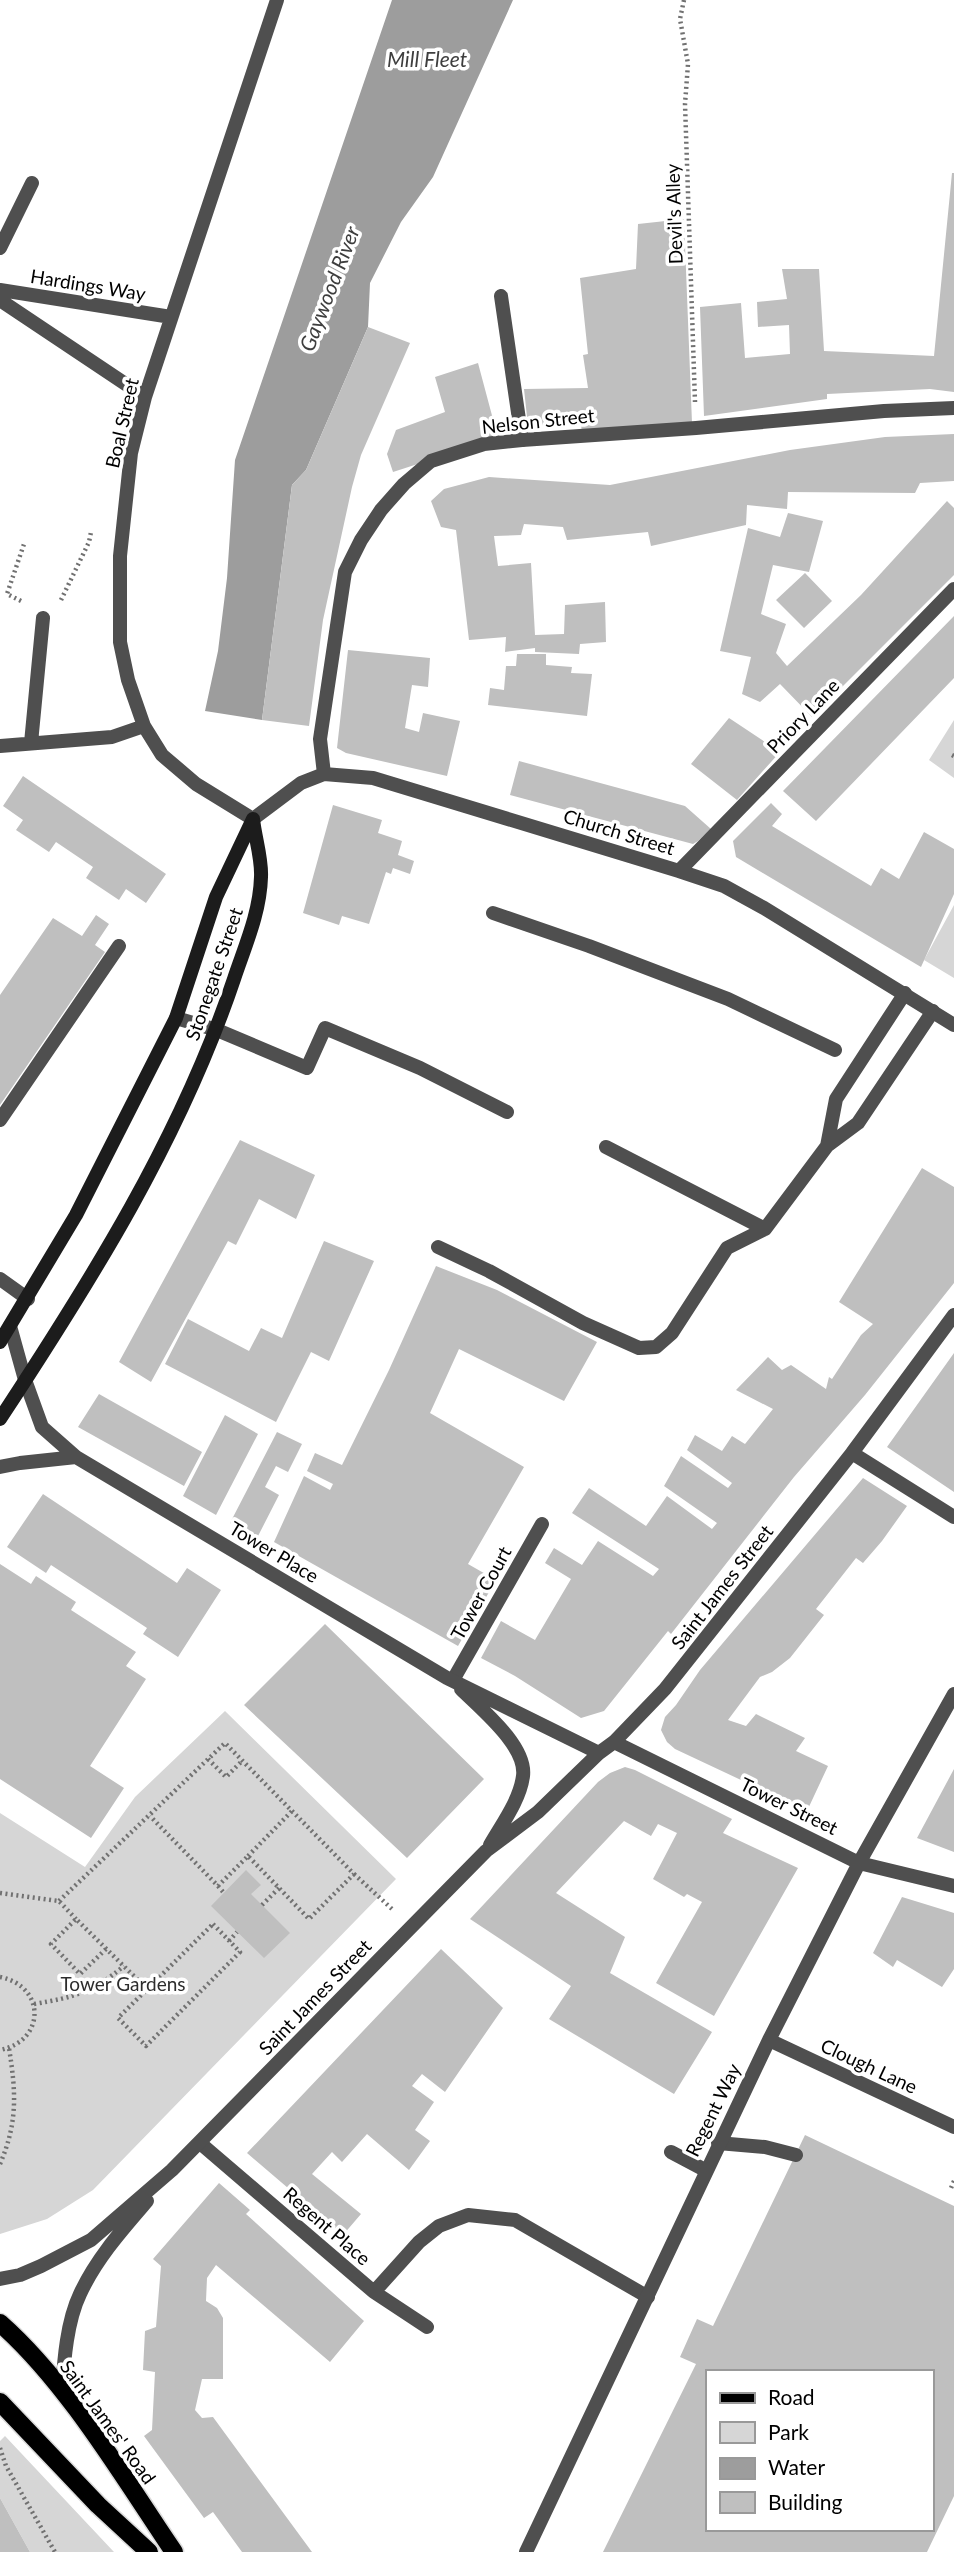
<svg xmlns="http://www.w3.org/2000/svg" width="954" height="2552" viewBox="0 0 954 2552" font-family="Lato,sans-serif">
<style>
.green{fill:#d6d6d6}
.water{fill:#9d9d9d}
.building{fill:#bfbfbf;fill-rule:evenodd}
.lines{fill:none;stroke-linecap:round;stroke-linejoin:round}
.primary-casing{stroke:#dbdbdb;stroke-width:21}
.path{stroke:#717171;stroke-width:4.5;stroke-dasharray:2 3.5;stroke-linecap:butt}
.lane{stroke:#4f4f4f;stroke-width:14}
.street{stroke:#4f4f4f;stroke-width:14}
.secondary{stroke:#1c1c1c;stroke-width:14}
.primary{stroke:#000;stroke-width:18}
.labels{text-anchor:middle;stroke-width:7;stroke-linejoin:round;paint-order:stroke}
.street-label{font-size:19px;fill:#000;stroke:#fff}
.park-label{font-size:19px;fill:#2d2d2d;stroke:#fff}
.water-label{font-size:21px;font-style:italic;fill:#3e3e3e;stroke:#fff}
</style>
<rect width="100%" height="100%" fill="#fff"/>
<path class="green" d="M954,720V778L929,760Z
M954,905V978L924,960Z
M225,1711L396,1879L93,2190L47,2219L0,2234V1813L85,1867L135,1797Z
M5,2436L114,2552H30L0,2498V2441Z"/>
<path class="water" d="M392,0H513L433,177L401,222L370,283L368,327L306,470L292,485L262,720L205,711L218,651L227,578L235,460Z"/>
<path class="building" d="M952,173H954V392L930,389L827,394V399L704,416L700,307L741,303L745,358L790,354L789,325L758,327L757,302L787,299L782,269H819L824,351L934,356Z
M684,219L692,423L582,434L581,424L528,426L524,389L588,388L583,355L588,354L580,278L636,269L638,224Z
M368,327L410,343L361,455L352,487L323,620L309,726L262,720L292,485L306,470Z
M478,363L498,438L393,472L387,454L396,430L445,412L435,377Z
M954,434V481L920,483L915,493L788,492L787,509L747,505L746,525L651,546L648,532L567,540L563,527L524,524L521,535L494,536L498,566L531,563L535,635L564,634L565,605L605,602L606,642L580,644L579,654L535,652V648L505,652L506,637L469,640L456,530L441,527L431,501L444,489L489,477L610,485L790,450L885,437Z
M947,501L954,508V575L812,717L780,684L760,702L742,694L751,657L720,651L748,528L780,537L788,513L823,521L809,572L773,565L761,614L786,624L776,653L787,666L861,595Z
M805,573L832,601L804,628L776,600Z
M954,616V678L816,821L783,791Z
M348,650L430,658L428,687L412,685L405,728L419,732L423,713L460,721L447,776L346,753L337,748Z
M517,654H546V665L572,667L571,673L592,674L587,716L488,705L490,688L504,690L506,666H516Z
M729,718L780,752L737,800L691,764Z
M519,761L685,806L711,829L698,841L693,844L510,795Z
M23,776L166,874L146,903L126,889L119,900L86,878L93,867L56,842L49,852L16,830L23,820L3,806Z
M771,803L782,814L772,826L871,886L881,868L899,879L924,832L954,849V894L921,967L736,857L733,841Z
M333,805L382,820L378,833L402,841L398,855L414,861L410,874L393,868L391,874L386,872L369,924L342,916L339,925L303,913Z
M96,915L109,924L95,945L105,952L0,1105V995L53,918L82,936Z
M240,1140L315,1175L296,1219L259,1199L236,1245L228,1241L151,1382L119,1362Z
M922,1168L954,1187V1283L865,1395L794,1477L671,1634L668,1631L604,1711L581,1718L515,1676L481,1658L501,1621L535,1640L571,1579L545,1563L554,1548L582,1565L598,1541L653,1576L659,1569L572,1513L589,1488L646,1526L667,1496L712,1529L717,1523L664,1486L681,1456L728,1488L732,1483L687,1450L695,1435L722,1451L732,1436L745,1444L773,1409L736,1390L768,1357L782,1370L791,1365L826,1389L829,1377L832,1379L861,1335L873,1324L839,1302Z
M324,1241L374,1261L329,1361L311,1352L276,1422L165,1364L188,1319L249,1351L261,1328L282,1338Z
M436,1266L497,1290L597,1342L564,1401L459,1349L430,1413L524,1467L468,1564L496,1580L458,1646L274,1542L304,1476L330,1490L333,1484L307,1471L315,1453L342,1465L389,1370Z
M954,1353V1492L887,1447Z
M99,1394L202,1452L184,1486L78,1427Z
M225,1415L258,1434L216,1515L183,1496Z
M277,1432L302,1444L288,1472L276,1466L265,1487L279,1495L257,1538L230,1523Z
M863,1478L907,1506L882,1541L863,1563L856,1558L816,1609L824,1615L790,1658L772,1672L760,1677L728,1720L746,1726L756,1714L805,1738L796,1751L828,1766L807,1811L675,1749L667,1742L661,1730L665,1717L676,1705L700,1670Z
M43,1494L177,1583L187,1568L221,1590L178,1657L143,1634L147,1628L51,1565L46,1573L7,1547Z
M0,1564L31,1584L36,1576L76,1602L71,1610L136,1652L126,1666L146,1679L90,1766L124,1788L91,1838L0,1779Z
M325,1624L484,1779L407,1858L244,1705Z
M625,1767L635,1770L732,1819L723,1833L798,1868L714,2016L656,1983L702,1902L687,1894L684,1897L653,1879L677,1833L658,1824L651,1836L624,1821L556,1893L625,1937L610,1973L712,2032L674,2094L549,2019L571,1986L470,1919L598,1782L610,1773Z
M954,1769V1852L917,1838Z
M246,1870L261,1885L251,1894L290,1933L264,1958L211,1906Z
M902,1897L954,1913V1969L942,1987L897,1960L893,1967L873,1953Z
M441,1949L503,2008L445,2092L422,2074L412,2086L434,2102L415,2130L430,2141L409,2170L367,2134L342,2162L332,2152L312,2174L361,2214L343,2235L247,2153Z
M805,2135L954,2206V2496L927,2552H603L696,2364L680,2357L697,2319L713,2326ZM707,2372H931V2529H707Z
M219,2183L250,2210L246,2214L364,2321L330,2362L216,2265L207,2278L206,2301L217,2308L223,2318V2379H202L195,2410L202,2418L213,2417L312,2552H242L213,2512L204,2518L144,2436L152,2430L155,2372L143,2370L145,2331L156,2327L161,2266L153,2259Z
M0,2498L30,2552H0Z"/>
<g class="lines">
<defs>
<path id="primary" d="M0,2323C68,2383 123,2477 174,2552
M0,2402L98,2505L149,2552"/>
</defs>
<use href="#primary" class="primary-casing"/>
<path class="path" d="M684,0L680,19L688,64L685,104L695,402
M61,600L89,542L91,532
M21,601L7,594L24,544
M952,755L954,756
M208,1759L226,1777L242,1761
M248,1856L292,1811
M354,1874L392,1909
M218,1886L224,1893
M0,1893L59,1901L76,1919
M59,1901L225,1743L354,1874L309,1919L248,1856L218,1886L150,1816
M262,1905L279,1888
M213,1924L240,1952L146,2046L118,2018Z
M229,1941L237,1932
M106,1949L80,1974L51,1944L76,1919L147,1989
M0,1977C46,1986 46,2041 0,2050
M34,2004C75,1997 91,1993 124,1966
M0,2164C18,2122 16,2092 9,2048
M954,2181L951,2188L954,2189
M0,2448L6,2466L55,2552"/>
<path class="lane" d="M0,248L32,183
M501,296L522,440
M493,913L589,946L728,999L835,1050
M176,1018L217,1030L307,1068L325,1028L420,1068L507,1112
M0,1120L119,946
M827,1146L836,1099L905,993
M606,1147L765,1229
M438,1247L489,1271L583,1323L639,1348L656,1347L672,1333L727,1248L765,1229L827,1146L858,1123L933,1011
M0,1279L28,1299
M453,1680L542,1524
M200,2143L374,2292L419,2242L439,2226L468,2215L515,2220L648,2297
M718,2143L765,2147L796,2155
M671,2152L705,2170
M374,2292L427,2327"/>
<path class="street" d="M277,0L145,397L131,453L120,556V642L128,680L144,726L162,755L196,784L253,819L301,783L324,774L373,778L679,871L724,886L764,908L954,1025
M0,290L171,317
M0,300L145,397
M31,743L43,618
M0,746L112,737L144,726
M324,774L320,739L345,572L361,540L381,510L404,484L431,461L484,444L522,440L696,428L884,411L954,408
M679,871L954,589
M10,1326L25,1380L42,1427L76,1457L447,1678L599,1753
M852,1453L954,1517
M0,1467L20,1463L76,1457
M461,1689C481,1709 527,1746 523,1776C520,1800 502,1824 490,1845
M614,1742L859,1863L954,1886
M769,2040L954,2127
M0,2279L20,2275L41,2266L91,2240L172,2170L486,1851L538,1812L599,1753L614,1742L665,1689L852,1453L954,1315
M62,2390C64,2360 67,2321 80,2294C96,2259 122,2230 147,2201
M526,2552L769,2040L859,1863L954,1694"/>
<path class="secondary" d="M0,1342L76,1215L176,1018L216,897L253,819
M0,1419C92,1279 180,1139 234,979C245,946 260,913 261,877C262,858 255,838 253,819"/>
<use href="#primary" class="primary"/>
</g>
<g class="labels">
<g class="street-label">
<text transform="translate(674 214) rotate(-92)" y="7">Devil's Alley</text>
<text transform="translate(88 285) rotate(9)" y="7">Hardings Way</text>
<text transform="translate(538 421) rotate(-6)" y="7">Nelson Street</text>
<text transform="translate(122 423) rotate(-77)" y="7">Boal Street</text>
<text transform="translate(803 716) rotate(-46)" y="7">Priory Lane</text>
<text transform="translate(619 832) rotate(17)" y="7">Church Street</text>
<text transform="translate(214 974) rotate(-71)" y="7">Stonegate Street</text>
<text transform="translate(274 1552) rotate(31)" y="7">Tower Place</text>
<text transform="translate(722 1587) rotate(-52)" y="7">Saint James Street</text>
<text transform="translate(481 1593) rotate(-61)" y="7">Tower Court</text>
<text transform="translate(789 1806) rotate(26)" y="7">Tower Street</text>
<text transform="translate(315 1997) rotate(-46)" y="7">Saint James Street</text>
<text transform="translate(869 2066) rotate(25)" y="7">Clough Lane</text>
<text transform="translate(713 2110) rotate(-64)" y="7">Regent Way</text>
<text transform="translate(327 2226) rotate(41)" y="7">Regent Place</text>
<text transform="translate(108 2422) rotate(54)" y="7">Saint James' Road</text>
</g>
<g class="park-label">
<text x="123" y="1991">Tower Gardens</text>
</g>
<g class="water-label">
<text x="427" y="67">Mill Fleet</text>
<text transform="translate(330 289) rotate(-69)" y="7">Gaywood River</text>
</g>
</g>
<rect x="706" y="2370" width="228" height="161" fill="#ffffff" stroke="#999999" stroke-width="2"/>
<rect x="720" y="2393" width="35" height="10" fill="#000000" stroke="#999999" stroke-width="2"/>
<text x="768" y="2405" font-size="21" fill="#000000">Road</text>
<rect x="720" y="2422" width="35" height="21" fill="#d6d6d6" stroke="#999999" stroke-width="2"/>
<text x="768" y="2440" font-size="21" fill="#000000">Park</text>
<rect x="720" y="2458" width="35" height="21" fill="#9d9d9d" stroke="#999999" stroke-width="2"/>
<text x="768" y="2475" font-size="21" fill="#000000">Water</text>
<rect x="720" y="2492" width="35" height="21" fill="#bfbfbf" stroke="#999999" stroke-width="2"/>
<text x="768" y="2510" font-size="21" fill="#000000">Building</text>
</svg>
